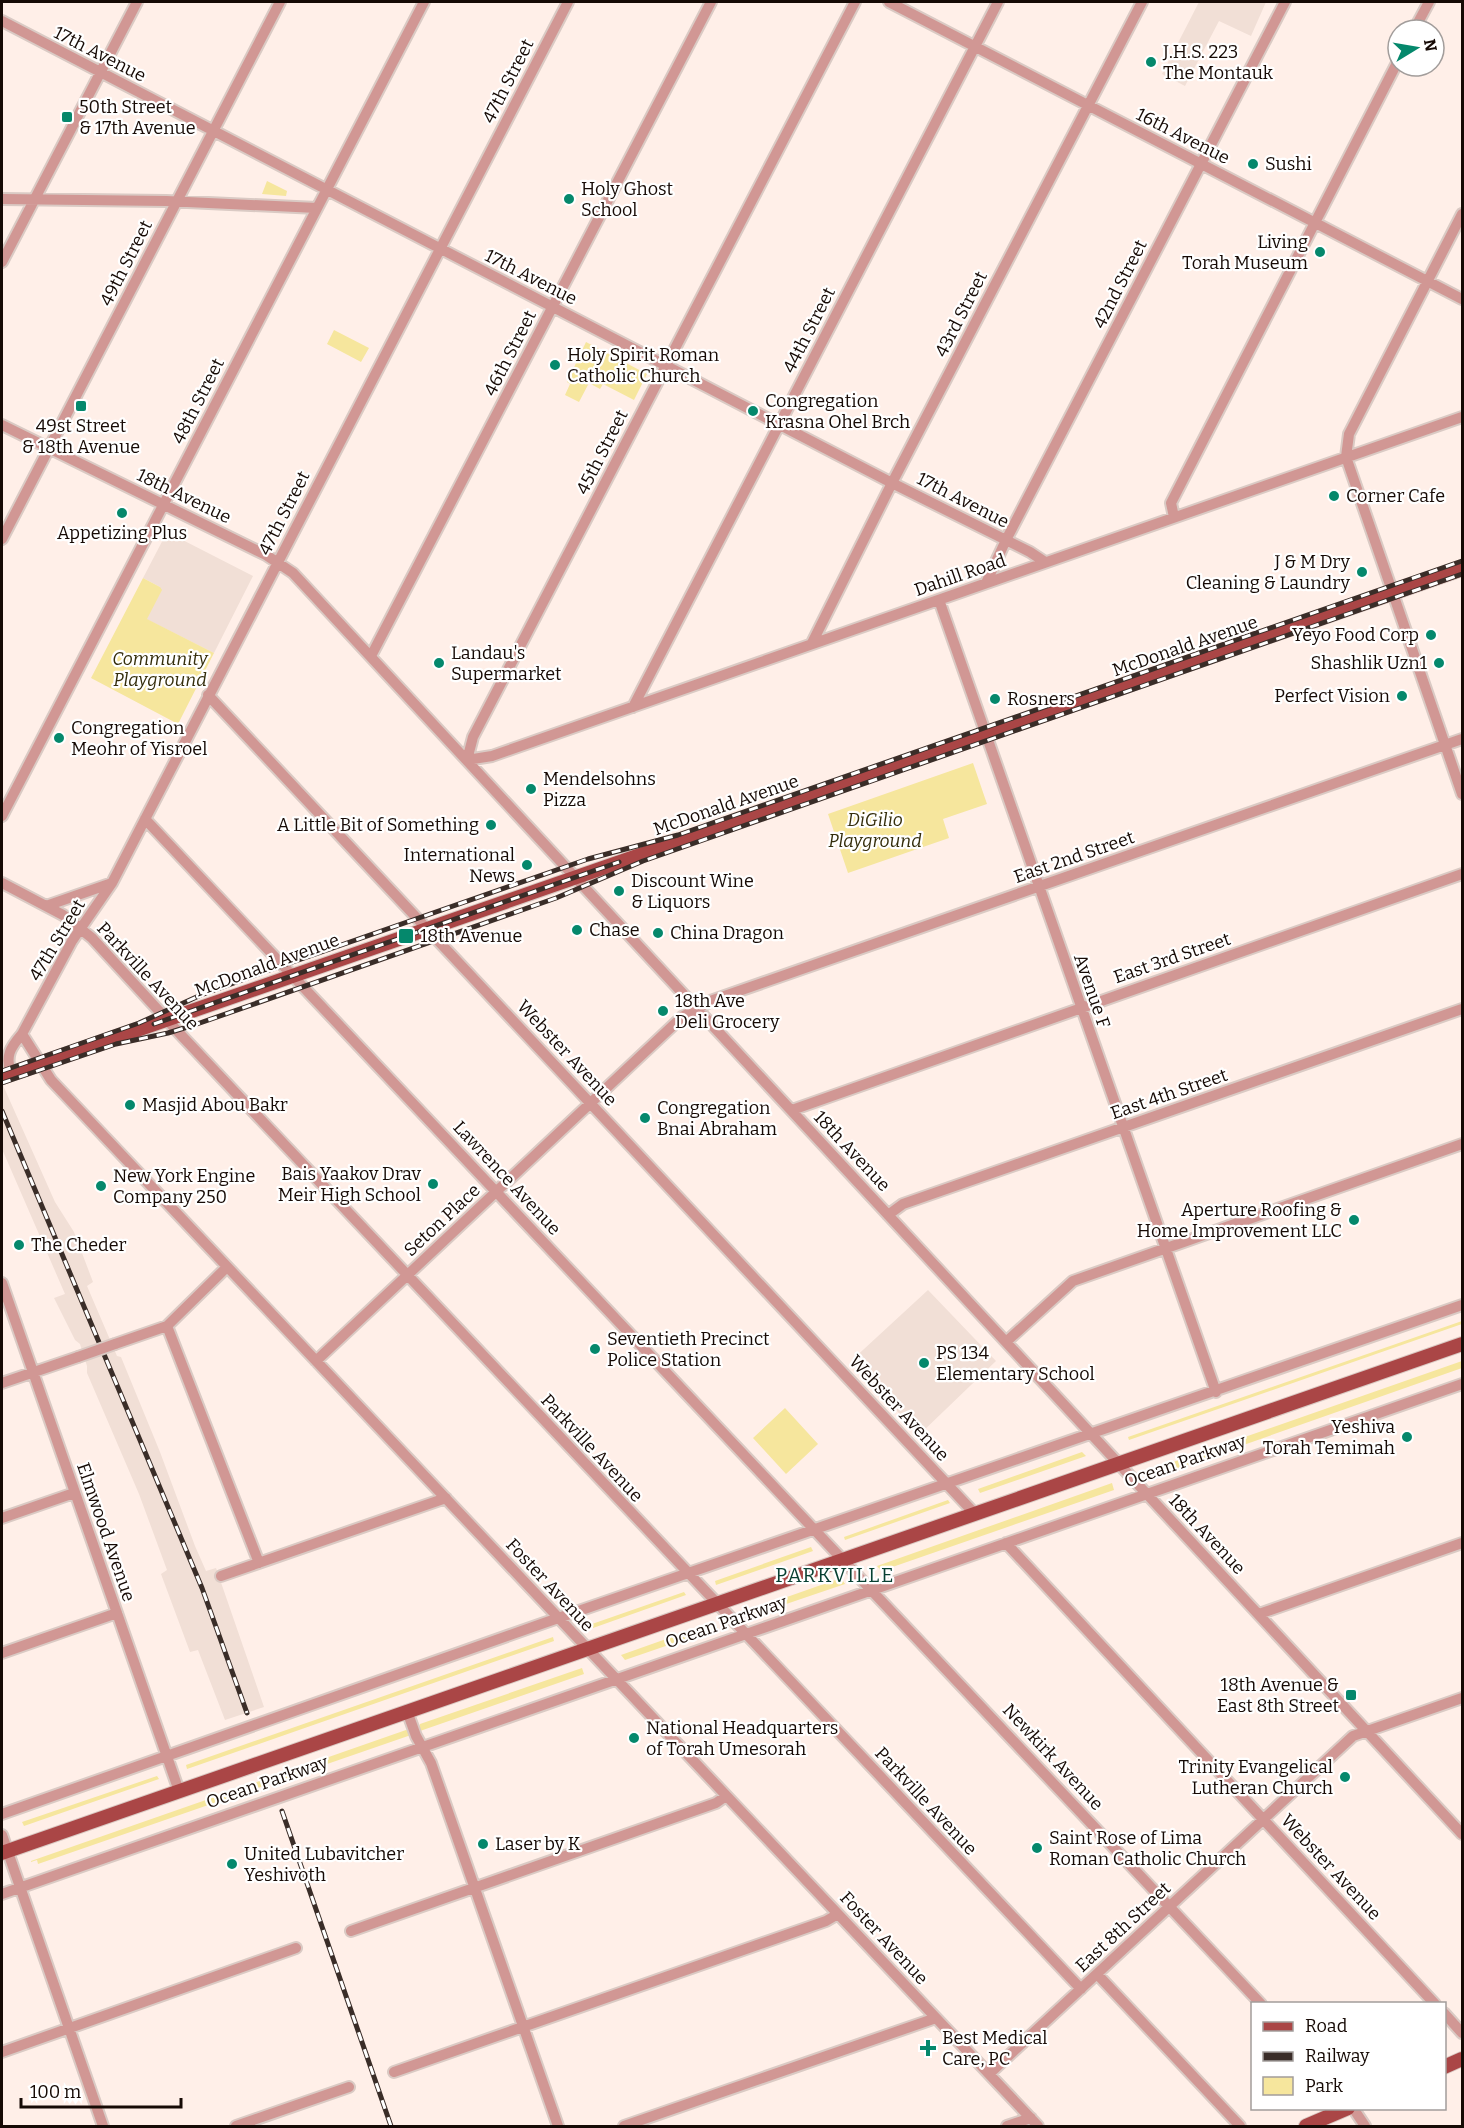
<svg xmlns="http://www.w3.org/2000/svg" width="1464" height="2128" viewBox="0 0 1464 2128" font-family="Bitter,serif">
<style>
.built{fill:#f1dfd6}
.green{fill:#f6e69d}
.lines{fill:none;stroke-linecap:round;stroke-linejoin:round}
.minor-casing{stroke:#dacac4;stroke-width:14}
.major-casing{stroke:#dacac4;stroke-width:16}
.minor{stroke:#d19794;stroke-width:10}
.major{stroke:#aa4646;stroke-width:14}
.rail-casing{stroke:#3a2d28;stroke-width:5}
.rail{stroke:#fff;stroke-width:3;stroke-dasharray:9;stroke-linecap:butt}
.minor-bridge-casing{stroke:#dacac4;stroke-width:14;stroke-linecap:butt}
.minor-bridge{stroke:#d19794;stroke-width:10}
.poi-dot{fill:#05886c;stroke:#fff;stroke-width:2}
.labels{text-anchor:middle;stroke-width:4.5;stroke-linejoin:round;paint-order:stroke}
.poi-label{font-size:18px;fill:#160a05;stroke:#fff;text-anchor:start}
.street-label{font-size:18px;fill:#160a05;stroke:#fff}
.park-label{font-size:18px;font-style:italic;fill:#342d0b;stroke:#fff}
.neighbourhood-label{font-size:20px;letter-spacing:1.5px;fill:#073f31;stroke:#fff}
</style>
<rect width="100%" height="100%" fill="#ffefe8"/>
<path class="built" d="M1199,2H1266L1251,36L1219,21L1185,86L1162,74Z
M167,532L253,576L214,653L146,619L160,587L143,578Z
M2,1083L55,1202L74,1232L93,1282L87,1286L117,1356L121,1357L160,1452L195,1546L206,1571L216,1568L264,1707L225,1720L198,1650L190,1652L161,1574L167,1570L139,1494L87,1373V1366L80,1344L75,1340L54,1298L65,1294L2,1149Z
M928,1290L996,1361L919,1435L851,1361Z"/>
<path class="green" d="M267,181L287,191L286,196L262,194Z
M334,330L369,348L361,362L327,344Z
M586,342L647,374L634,400L603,384L600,389L589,383L579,402L565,395L570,384L567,382Z
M143,578L160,587L162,590L147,619L214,653L178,724L91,678Z
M973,763L987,804L943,819L949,838L848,873L828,814Z
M1462,1321V1324L1129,1440L1128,1437Z
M1462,1361V1368L1161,1474L1156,1468Z
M785,1408L818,1444L786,1474L753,1438Z
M1082,1452L1086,1456L980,1493L978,1489Z
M1112,1483L1114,1490L881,1571L877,1566Z
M948,1500L950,1503L845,1540L844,1537Z
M811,1547L813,1551L716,1585L715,1581Z
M841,1578L845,1584L751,1616L747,1611Z
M684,1592L686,1595L593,1628L592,1624Z
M714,1622L718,1628L625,1660L621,1655Z
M553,1637L554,1641L187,1769L186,1765Z
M582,1668L584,1674L420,1731L419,1727L420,1724Z
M406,1730L409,1731L411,1735L38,1864L37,1860L31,1862V1861Z
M157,1776L159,1779L24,1826L22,1822Z"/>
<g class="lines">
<defs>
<path id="minor" d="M855,2L473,737L467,760L492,756L1462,417
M889,2L1462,299
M2,21L892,483L1030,552L1045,562
M1414,30L1429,2
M2,199L166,201L317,208
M1462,214L1349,434L1346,457L1462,794
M2,262L137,2
M2,425L266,555L293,573L1462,1834
M1174,517L1171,503L1398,61
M2,539L280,2
M986,583L1006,540L1285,2
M939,600L1216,1392
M812,643L892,483L1142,2
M371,656L711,2
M208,695L975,1514
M633,707L998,2
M2,816L424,2
M145,819L1261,2004
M2,883L63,915L92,938L181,1035L1081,1989
M46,906L112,883
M22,1034L51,1080L1038,2126
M11,1074C5,1056 10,1048 22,1034L72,941L112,883L568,2
M792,1110L1462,874
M888,1215L903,1204L1462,1009
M2,1283L179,1791
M167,1326L259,1563
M1006,1342L1073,1281L1462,1144
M115,1344L167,1326L227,1267
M316,1361L682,1017L713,1000L1462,739
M2,1383L78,1357
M2,1518L74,1493
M1006,1543L1435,2004
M221,1576L446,1498
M1259,1614L1462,1543
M2,1653L117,1613
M407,1711L416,1736L431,1763L558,2126
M2,1814L544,1623L1462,1305
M2,1835L103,2126
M2,1894L1462,1384
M351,1931L716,1803L726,1796
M1097,1974L1240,2126
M1444,2013L1462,2033
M2,2052L296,1948
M394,2072L826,1921L838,1914
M989,2074L1353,1736L1462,1698
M1353,2108L1365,2126
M236,2126L349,2087
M624,2126L936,2018
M1007,2126L1031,2118"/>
<path id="major" d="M2,1077L1462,569
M2,1853L1462,1344
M1444,2067L1462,2059
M1306,2126L1348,2108"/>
</defs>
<use href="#minor" class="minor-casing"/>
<use href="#major" class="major-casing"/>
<use href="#minor" class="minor"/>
<use href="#major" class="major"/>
<defs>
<path id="rail" d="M154,1024L619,862
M2,1071L139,1023L201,995L264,972L588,859L678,835L1462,561
M2,1083L116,1044L168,1033L197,1024L556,898L643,861L1462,574
M2,1111L202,1588L247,1713
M282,1811L391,2126"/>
</defs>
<use href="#rail" class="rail-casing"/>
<use href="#rail" class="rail"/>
<defs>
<path id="minor-bridge" d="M78,1357L115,1344"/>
</defs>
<use href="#minor-bridge" class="minor-bridge-casing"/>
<use href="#minor-bridge" class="minor-bridge"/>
</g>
<g class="poi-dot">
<circle cx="1151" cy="62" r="6"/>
<rect x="61" y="111" width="12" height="12" rx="3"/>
<circle cx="1253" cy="164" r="6"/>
<circle cx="569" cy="199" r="6"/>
<circle cx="1320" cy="252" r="6"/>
<circle cx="555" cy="365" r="6"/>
<rect x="75" y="400" width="12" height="12" rx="3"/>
<circle cx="753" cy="411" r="6"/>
<circle cx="1334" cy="496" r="6"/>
<circle cx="122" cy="513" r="6"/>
<circle cx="1362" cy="572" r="6"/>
<circle cx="1431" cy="635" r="6"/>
<circle cx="439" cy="663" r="6"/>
<circle cx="1439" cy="663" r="6"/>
<circle cx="1402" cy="696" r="6"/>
<circle cx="995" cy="699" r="6"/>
<circle cx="59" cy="738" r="6"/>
<circle cx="531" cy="789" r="6"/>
<circle cx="491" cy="825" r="6"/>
<circle cx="527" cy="865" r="6"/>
<circle cx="619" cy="891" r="6"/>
<circle cx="577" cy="930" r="6"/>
<circle cx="658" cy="933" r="6"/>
<rect x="398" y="928" width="16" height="16" rx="3"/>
<circle cx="663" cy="1011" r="6"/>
<circle cx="130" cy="1105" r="6"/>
<circle cx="645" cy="1118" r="6"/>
<circle cx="433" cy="1184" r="6"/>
<circle cx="101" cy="1186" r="6"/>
<circle cx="1354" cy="1220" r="6"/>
<circle cx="19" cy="1245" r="6"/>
<circle cx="595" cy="1349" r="6"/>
<circle cx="924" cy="1363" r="6"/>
<circle cx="1407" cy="1437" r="6"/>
<rect x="1345" y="1689" width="12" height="12" rx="3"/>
<circle cx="634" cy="1738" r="6"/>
<circle cx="1345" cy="1777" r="6"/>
<circle cx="483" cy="1844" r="6"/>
<circle cx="1037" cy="1848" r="6"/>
<circle cx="232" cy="1864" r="6"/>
<path d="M925 2039h6v6h6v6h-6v6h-6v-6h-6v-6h6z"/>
</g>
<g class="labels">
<g class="poi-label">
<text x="1163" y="58">J.H.S. 223<tspan x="1163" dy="21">The Montauk</tspan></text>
<text x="79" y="113">50th Street<tspan x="79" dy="21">&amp; 17th Avenue</tspan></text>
<text x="1265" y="170">Sushi</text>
<text x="581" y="195">Holy Ghost<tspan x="581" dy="21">School</tspan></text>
<text x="1308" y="248" text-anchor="end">Living<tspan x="1308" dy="21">Torah Museum</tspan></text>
<text x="567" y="361">Holy Spirit Roman<tspan x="567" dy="21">Catholic Church</tspan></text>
<text x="765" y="407">Congregation<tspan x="765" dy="21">Krasna Ohel Brch</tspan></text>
<text x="81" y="432" text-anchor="middle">49st Street<tspan x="81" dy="21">&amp; 18th Avenue</tspan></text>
<text x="1346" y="502">Corner Cafe</text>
<text x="122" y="539" text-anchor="middle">Appetizing Plus</text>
<text x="1350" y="568" text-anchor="end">J &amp; M Dry<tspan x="1350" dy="21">Cleaning &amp; Laundry</tspan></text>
<text x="1419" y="641" text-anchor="end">Yeyo Food Corp</text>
<text x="451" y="659">Landau's<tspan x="451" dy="21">Supermarket</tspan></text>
<text x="1427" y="669" text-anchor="end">Shashlik Uzn1</text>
<text x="1390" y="702" text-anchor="end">Perfect Vision</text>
<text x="1007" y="705">Rosners</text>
<text x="71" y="734">Congregation<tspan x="71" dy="21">Meohr of Yisroel</tspan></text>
<text x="543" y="785">Mendelsohns<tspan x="543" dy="21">Pizza</tspan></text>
<text x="479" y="831" text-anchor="end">A Little Bit of Something</text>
<text x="515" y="861" text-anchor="end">International<tspan x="515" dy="21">News</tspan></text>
<text x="631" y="887">Discount Wine<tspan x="631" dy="21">&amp; Liquors</tspan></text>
<text x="589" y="936">Chase</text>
<text x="670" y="939">China Dragon</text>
<text x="420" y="942">18th Avenue</text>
<text x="675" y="1007">18th Ave<tspan x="675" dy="21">Deli Grocery</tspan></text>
<text x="142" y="1111">Masjid Abou Bakr</text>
<text x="657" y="1114">Congregation<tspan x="657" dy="21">Bnai Abraham</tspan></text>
<text x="421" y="1180" text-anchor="end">Bais Yaakov Drav<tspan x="421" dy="21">Meir High School</tspan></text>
<text x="113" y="1182">New York Engine<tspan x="113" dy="21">Company 250</tspan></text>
<text x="1342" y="1216" text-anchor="end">Aperture Roofing &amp;<tspan x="1342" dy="21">Home Improvement LLC</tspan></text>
<text x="31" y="1251">The Cheder</text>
<text x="607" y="1345">Seventieth Precinct<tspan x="607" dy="21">Police Station</tspan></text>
<text x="936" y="1359">PS 134<tspan x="936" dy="21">Elementary School</tspan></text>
<text x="1395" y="1433" text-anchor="end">Yeshiva<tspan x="1395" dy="21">Torah Temimah</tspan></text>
<text x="1339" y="1691" text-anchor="end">18th Avenue &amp;<tspan x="1339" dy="21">East 8th Street</tspan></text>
<text x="646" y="1734">National Headquarters<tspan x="646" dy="21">of Torah Umesorah</tspan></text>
<text x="1333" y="1773" text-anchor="end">Trinity Evangelical<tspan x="1333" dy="21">Lutheran Church</tspan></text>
<text x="1049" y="1844">Saint Rose of Lima<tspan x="1049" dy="21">Roman Catholic Church</tspan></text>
<text x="495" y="1850">Laser by K</text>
<text x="244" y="1860">United Lubavitcher<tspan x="244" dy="21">Yeshivoth</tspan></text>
<text x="942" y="2044">Best Medical<tspan x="942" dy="21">Care, PC</tspan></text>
</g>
<g class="street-label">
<text transform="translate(100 54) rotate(27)" y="6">17th Avenue</text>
<text transform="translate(508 81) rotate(-63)" y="6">47th Street</text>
<text transform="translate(1183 136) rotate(27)" y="6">16th Avenue</text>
<text transform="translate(126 263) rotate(-63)" y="6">49th Street</text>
<text transform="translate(531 277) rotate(27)" y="6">17th Avenue</text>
<text transform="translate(1120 284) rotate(-63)" y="6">42nd Street</text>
<text transform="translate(961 314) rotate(-63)" y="6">43rd Street</text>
<text transform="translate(809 330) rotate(-63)" y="6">44th Street</text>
<text transform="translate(510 353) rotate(-63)" y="6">46th Street</text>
<text transform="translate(198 401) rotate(-63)" y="6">48th Street</text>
<text transform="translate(602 452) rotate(-63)" y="6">45th Street</text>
<text transform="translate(184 496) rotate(26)" y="6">18th Avenue</text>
<text transform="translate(963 500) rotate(27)" y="6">17th Avenue</text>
<text transform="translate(284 513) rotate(-63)" y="6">47th Street</text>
<text transform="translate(960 575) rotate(-19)" y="6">Dahill Road</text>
<text transform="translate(1185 646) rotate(-19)" y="6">McDonald Avenue</text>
<text transform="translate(726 805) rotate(-19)" y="6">McDonald Avenue</text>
<text transform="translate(1074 857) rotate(-19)" y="6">East 2nd Street</text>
<text transform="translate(57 940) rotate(-59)" y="6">47th Street</text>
<text transform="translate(1172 958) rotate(-19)" y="6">East 3rd Street</text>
<text transform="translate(267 965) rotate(-20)" y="6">McDonald Avenue</text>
<text transform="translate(148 976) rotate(47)" y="6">Parkville Avenue</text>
<text transform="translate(1092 991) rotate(71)" y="6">Avenue F</text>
<text transform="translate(567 1053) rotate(47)" y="6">Webster Avenue</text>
<text transform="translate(1169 1094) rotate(-19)" y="6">East 4th Street</text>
<text transform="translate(852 1151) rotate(47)" y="6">18th Avenue</text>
<text transform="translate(507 1178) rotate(47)" y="6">Lawrence Avenue</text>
<text transform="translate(442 1220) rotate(-43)" y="6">Seton Place</text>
<text transform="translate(899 1408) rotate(47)" y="6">Webster Avenue</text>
<text transform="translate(592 1448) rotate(47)" y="6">Parkville Avenue</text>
<text transform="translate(1185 1461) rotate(-19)" y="6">Ocean Parkway</text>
<text transform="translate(106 1532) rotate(71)" y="6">Elmwood Avenue</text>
<text transform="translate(1207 1534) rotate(47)" y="6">18th Avenue</text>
<text transform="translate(550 1585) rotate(47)" y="6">Foster Avenue</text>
<text transform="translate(726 1622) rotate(-19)" y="6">Ocean Parkway</text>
<text transform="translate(1053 1757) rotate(47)" y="6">Newkirk Avenue</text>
<text transform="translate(267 1782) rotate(-19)" y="6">Ocean Parkway</text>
<text transform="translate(926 1801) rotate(47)" y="6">Parkville Avenue</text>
<text transform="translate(1331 1867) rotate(47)" y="6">Webster Avenue</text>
<text transform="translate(1123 1927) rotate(-43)" y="6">East 8th Street</text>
<text transform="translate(884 1938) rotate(47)" y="6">Foster Avenue</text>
</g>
<g class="park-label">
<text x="160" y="665">Community<tspan x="160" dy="21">Playground</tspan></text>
<text x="875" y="826">DiGilio<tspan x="875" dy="21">Playground</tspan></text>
</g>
<g class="neighbourhood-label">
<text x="835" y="1582">PARKVILLE</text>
</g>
</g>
<rect width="1464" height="2128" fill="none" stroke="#160a05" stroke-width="6"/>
<rect x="1251" y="2002" width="195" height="108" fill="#ffffff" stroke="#a29d9b" stroke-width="1.5"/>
<rect x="1263" y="2022" width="30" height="9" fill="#aa4646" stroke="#a29d9b" stroke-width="1.5"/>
<text x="1305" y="2032" font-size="18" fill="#160a05">Road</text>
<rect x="1263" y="2052" width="30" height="9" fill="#3a2d28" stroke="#a29d9b" stroke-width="1.5"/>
<text x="1305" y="2062" font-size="18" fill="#160a05">Railway</text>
<rect x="1263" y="2077" width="30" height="18" fill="#f6e69d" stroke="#a29d9b" stroke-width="1.5"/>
<text x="1305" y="2092" font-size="18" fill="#160a05">Park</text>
<g transform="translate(1416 48) rotate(79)"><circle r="28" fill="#ffffff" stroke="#a29d9b" stroke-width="1.5"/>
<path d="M0-4.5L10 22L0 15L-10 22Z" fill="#05886c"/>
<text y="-9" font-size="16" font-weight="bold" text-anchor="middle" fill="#160a05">N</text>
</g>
<path d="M21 2098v9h160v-9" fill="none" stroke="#160a05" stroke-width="3"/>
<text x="30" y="2098" font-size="18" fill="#160a05" stroke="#ffffff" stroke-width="4.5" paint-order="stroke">100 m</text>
</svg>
